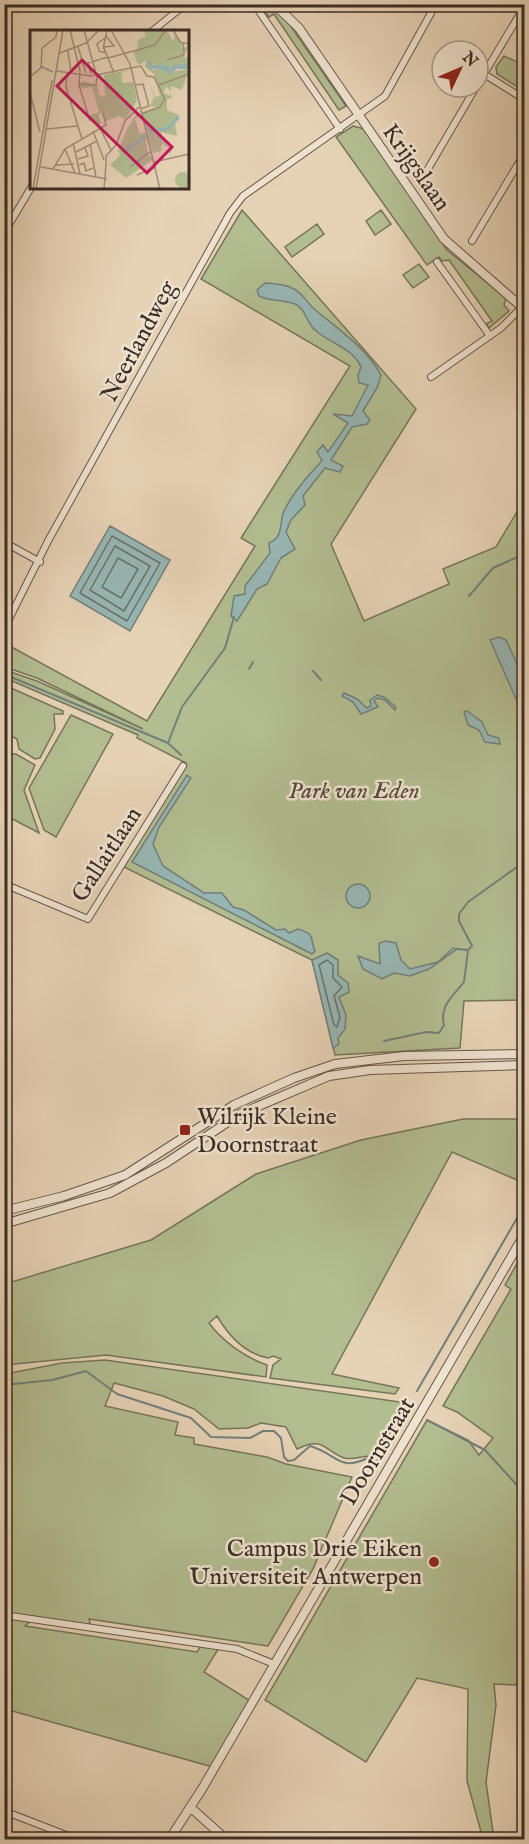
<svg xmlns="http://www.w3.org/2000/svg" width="529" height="1844" viewBox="0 0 529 1844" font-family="'IM FELL English',serif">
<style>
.green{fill:#b2bd90;stroke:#76755b;stroke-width:1.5}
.water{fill:#97b6b3;stroke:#727f7b;stroke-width:1.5}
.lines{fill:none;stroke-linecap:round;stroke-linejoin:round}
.shore{stroke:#69726c;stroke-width:1.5}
.stream{stroke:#727f7b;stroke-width:2}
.minor-casing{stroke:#66564a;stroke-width:8}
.tertiary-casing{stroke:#66564a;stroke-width:10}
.minor{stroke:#efe2cf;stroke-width:6}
.tertiary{stroke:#efe2cf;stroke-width:8}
.poi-dot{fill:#8f2418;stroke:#efe2cf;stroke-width:2}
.labels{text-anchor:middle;stroke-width:5;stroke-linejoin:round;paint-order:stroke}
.street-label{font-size:24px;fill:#3b2d26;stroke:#efe2cf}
.park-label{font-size:24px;font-style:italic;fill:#534a3b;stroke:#efe2cf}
.poi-label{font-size:24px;fill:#3b2d26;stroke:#efe2cf;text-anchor:start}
.inset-river{fill:none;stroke:#97b6b3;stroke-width:3}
.inset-road{fill:none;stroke:#a2907c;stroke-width:1.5}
.view{fill:#c2185b;fill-opacity:0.15;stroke:#c2185b;stroke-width:3}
.inset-edge{fill:none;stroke:#3b2d26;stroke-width:3}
</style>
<rect width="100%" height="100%" fill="#e6d2b5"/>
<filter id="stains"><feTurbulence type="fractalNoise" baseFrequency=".00333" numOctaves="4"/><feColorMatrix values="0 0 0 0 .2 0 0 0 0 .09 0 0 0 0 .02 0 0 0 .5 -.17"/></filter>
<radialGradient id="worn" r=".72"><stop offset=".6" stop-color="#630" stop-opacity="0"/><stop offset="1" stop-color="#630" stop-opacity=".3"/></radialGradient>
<path class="green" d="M259,5H269L283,15L346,106L339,110L274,14L269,17Z
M504,56L524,65V91L497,74L496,67Z
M353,126L364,129L447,250L506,298L504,305L509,311L489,328L486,324L492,321L449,260L442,261L439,257L427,265L336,137Z
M242,210L416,409L331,544L364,621L449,584L443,569L496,547L524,500V1000L464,1001L460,1048L335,1055L312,960L122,866L186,763L137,738L138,735L5,678V670L37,681L143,729L37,678L5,667L4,652L8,645L147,721L255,546L241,538L350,366L201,279Z
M381,210L391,224L375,235L366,221Z
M317,224L324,234L292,257L285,247Z
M419,264L429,277L413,288L403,275Z
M4,685L63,711V714H54L55,729L40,758L35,759L19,749L17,739L5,733Z
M71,715L113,734L56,837L44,830L29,788Z
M12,754H16L35,765L24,790L39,833L5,815V769Z
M463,1119H524V1183L452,1152L332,1374L399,1388L395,1394L270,1378L273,1365L281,1359L273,1356L268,1358C244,1353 229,1336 217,1316L209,1323C222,1341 246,1358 267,1365L266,1377L106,1355L5,1365V1284L151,1240L256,1174L361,1140Z
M524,1251V1674L515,1685L494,1684L496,1705L486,1782L494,1839H483L467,1781L468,1689L417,1678L366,1762L265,1700L427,1420L468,1440L479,1455L493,1438L457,1412L443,1406L511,1289L505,1285Z
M105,1360L407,1403L377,1456C365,1454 354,1461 344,1458C323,1450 324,1436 297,1449L286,1427L261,1423L248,1428L219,1429L194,1409L163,1396L114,1383L105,1406L178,1422L175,1435L194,1438V1444L267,1457L286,1464L352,1477L313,1569L268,1646L89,1619L91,1628L33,1619L25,1626L197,1652L202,1644L220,1646L204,1672L252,1702L213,1767L5,1709L4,1619L9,1616L4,1615L5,1374L62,1363Z"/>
<path class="water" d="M265,283C273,284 284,284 292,288C302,292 305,300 312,307C336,328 365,346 381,375L377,388L363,411L370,420L367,424L352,427L331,460L343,466L340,472L325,468L303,496L305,505L291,520L286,532L295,549L281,558L267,584L257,589L237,621L231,616L234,596L245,594V586L270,553L269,543C284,538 279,522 284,511C293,492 308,476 322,461L317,452L323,445L328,452L348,423L333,414L352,416L368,385L359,383L358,375L361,367C352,347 330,344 315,330C306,322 306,309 295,304C283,299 271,302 259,296L257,290Z
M110,526L170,560L130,631L70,596Z
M499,637L506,640L524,679V717L490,640Z
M344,693L357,699L367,708L371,706L370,700L377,695L384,697L396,707L395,710L385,700L377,698L374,701L378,707L361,714L353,702L342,696Z
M467,711L482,722L488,735L499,738L500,744L485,742L479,730L468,725L464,712Z
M187,775L191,778L159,827L153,844L163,866L204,893H222L233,907L244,910L276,930L285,929L289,933L298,929C317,935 309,938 315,951L312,954L132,862Z
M346 896a12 12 0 1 1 24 0a12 12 0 1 1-24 0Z
M386,941L396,943L401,960L410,969L438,962L453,948L457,949L429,969L410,976L394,973L382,979L363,969L358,956L380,964L379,943Z
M327,953L338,960V975L348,983L349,992L339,997L346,1015L345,1029L338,1038L339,1044L333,1048L312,960Z"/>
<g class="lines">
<path class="shore" d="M112,536L160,563L127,621L80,593Z
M115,546L150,566L124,611L90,590Z
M118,558L138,569L121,598L102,587Z
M327,960L333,965V978L342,987L334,996L340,1017L337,1027L334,1025L319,965Z"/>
<path class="stream" d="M469,596L493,568L524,554
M249,669L253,662
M313,671L321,680
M4,674L168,743L181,755
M168,743L182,707L225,648L234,617
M457,949L468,950L472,946L459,921V914L468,902L524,862
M384,1041L426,1032L439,1033L444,1025C439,1006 453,996 464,982L468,950
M4,1385L52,1380L86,1371L117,1394L191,1418L211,1437L250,1438L263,1431H274L281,1438L284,1457L288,1461L294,1460L310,1446C338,1454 338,1472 368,1458L371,1462L377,1461L407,1410L411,1411
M417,1391L524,1206
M427,1420L485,1450L524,1493"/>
<defs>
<path id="minor" d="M254,4L340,129
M287,8L291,4
M151,32L186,4
M484,74L524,99
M478,84L524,7
M425,174L476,87
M4,233L32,186
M472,241L524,154
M437,262L490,336
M431,377L501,328L524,305
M4,542L40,562
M4,629L48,541L230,213L243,196L385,96L436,4
M4,884L88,919L183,766
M4,1615L237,1649L274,1664
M4,1811L79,1840"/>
<path id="tertiary" d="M274,4L299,28L444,239L524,309
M4,1211L64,1196L125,1175L234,1105L294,1078L335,1064L404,1056L524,1054
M4,1224L110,1193L166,1163L240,1114L329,1076L370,1070L524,1065
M190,1807L227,1840
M169,1840L202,1789L524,1235"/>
</defs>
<use href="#minor" class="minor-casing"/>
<use href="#tertiary" class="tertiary-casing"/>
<use href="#minor" class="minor"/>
<use href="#tertiary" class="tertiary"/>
</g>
<g class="poi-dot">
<rect x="179" y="1124" width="12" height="12" rx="3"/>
<circle cx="434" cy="1562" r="6"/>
</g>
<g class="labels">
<g class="street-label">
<text transform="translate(417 167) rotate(55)" y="8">Krijgslaan</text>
<text transform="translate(138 341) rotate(-62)" y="8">Neerlandweg</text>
<text transform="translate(106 854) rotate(-57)" y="8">Gallaitlaan</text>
<text transform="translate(377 1451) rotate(-59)" y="8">Doornstraat</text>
</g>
<g class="park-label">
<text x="354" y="798">Park van Eden</text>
</g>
<g class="poi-label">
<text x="197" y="1124">Wilrijk Kleine<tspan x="197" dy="28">Doornstraat</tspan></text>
<text x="422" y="1556" text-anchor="end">Campus Drie Eiken<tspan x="422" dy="28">Universiteit Antwerpen</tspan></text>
</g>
</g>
<g transform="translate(30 30)">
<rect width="159" height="159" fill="#e6d2b5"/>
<path d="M113,0H137L143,11L145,5L153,13L151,18L159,17L153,26L159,29V35H142L140,41L117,32L122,40H133L135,43L159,39L152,60L141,56V61L136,57L133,63L140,66V62L142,68L137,69V80L149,85L145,93L147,106L131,102L133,111L142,120L139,129L141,120L132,113L131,121L123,123L117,102L121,100L117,101L111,82L127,77L120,76L124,67L120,54L125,67L130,66L124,44L115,37L116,31L108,35L103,21L127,15L107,19L108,10L116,6ZM100,40L91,43L92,53L103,52L107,70L100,83L95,89L89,86L75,91L73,83L68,84L71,93L66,95L59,86L69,82L62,57L50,59L49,54L53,51L67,55L69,65L75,67L74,45L69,46ZM109,81L110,86L105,89L110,104L115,102L116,106L100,116L116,108L118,124L124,129L96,148L80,135L90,125L88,121L97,99ZM145 150a8 8 0 1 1 16 0a8 8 0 1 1-16 0Z" fill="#b2bd90"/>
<path d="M121,31L122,35H138L140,41L142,35L157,34L159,39H147L139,45L133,40L119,39L117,32Z" fill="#97b6b3"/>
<path class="inset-river" d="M118,101L137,99L149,87M94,122L116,106"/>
<path class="inset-road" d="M40,0L50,41L49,55L60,91M81,0L100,34L130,159M143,0L150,12L159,14M76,7L67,14L69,21L76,23M48,17L56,43M74,17L84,16L76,6M12,18L26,7L27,0M74,18L84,43M73,19L77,0M38,21L41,42M30,23L56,13L69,0M78,28L125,15L136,0M137,30L154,25L153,12M11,38L12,18M27,41L61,46L111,36L117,46L124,47L135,69L130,77L111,84M37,42L36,57L52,109M61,44L58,33L78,27M0,47L12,37L23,42M49,54L66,55L67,47L54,0M106,55L113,54L119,76L110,79M129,55L159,44M0,63L10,102M70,98L81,120M17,99L47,96M63,101L74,130M43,113L50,144M60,114L66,147M35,119L45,143M46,122L67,111M48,129L58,126L55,118M124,132L159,124M26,135L44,134M49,135L54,133L56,141L63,138M76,136V126L86,115L95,91L109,77M11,137L77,149M100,137L121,121M23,139L35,119L76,95L73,83M107,145L126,137M3,159L22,50M6,159L33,0M74,159L76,134"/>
<path class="view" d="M52,30L142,117L117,143L27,56Z"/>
<rect width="159" height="159" class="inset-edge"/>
</g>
<rect width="529" height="1844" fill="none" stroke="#e6d2b5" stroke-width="24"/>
<rect x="6" y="6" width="517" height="1832" fill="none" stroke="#3b2d26" stroke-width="3"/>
<rect x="12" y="12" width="505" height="1820" fill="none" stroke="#3b2d26" stroke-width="1.5"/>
<g transform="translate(460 69) rotate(46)"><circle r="28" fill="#efe2cf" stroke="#a79a8b" stroke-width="1.5"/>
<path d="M0-4.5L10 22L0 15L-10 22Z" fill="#8f2418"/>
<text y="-9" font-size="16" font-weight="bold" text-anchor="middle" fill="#3b2d26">N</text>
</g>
<rect width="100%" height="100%" filter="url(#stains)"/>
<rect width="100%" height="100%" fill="url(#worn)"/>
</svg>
